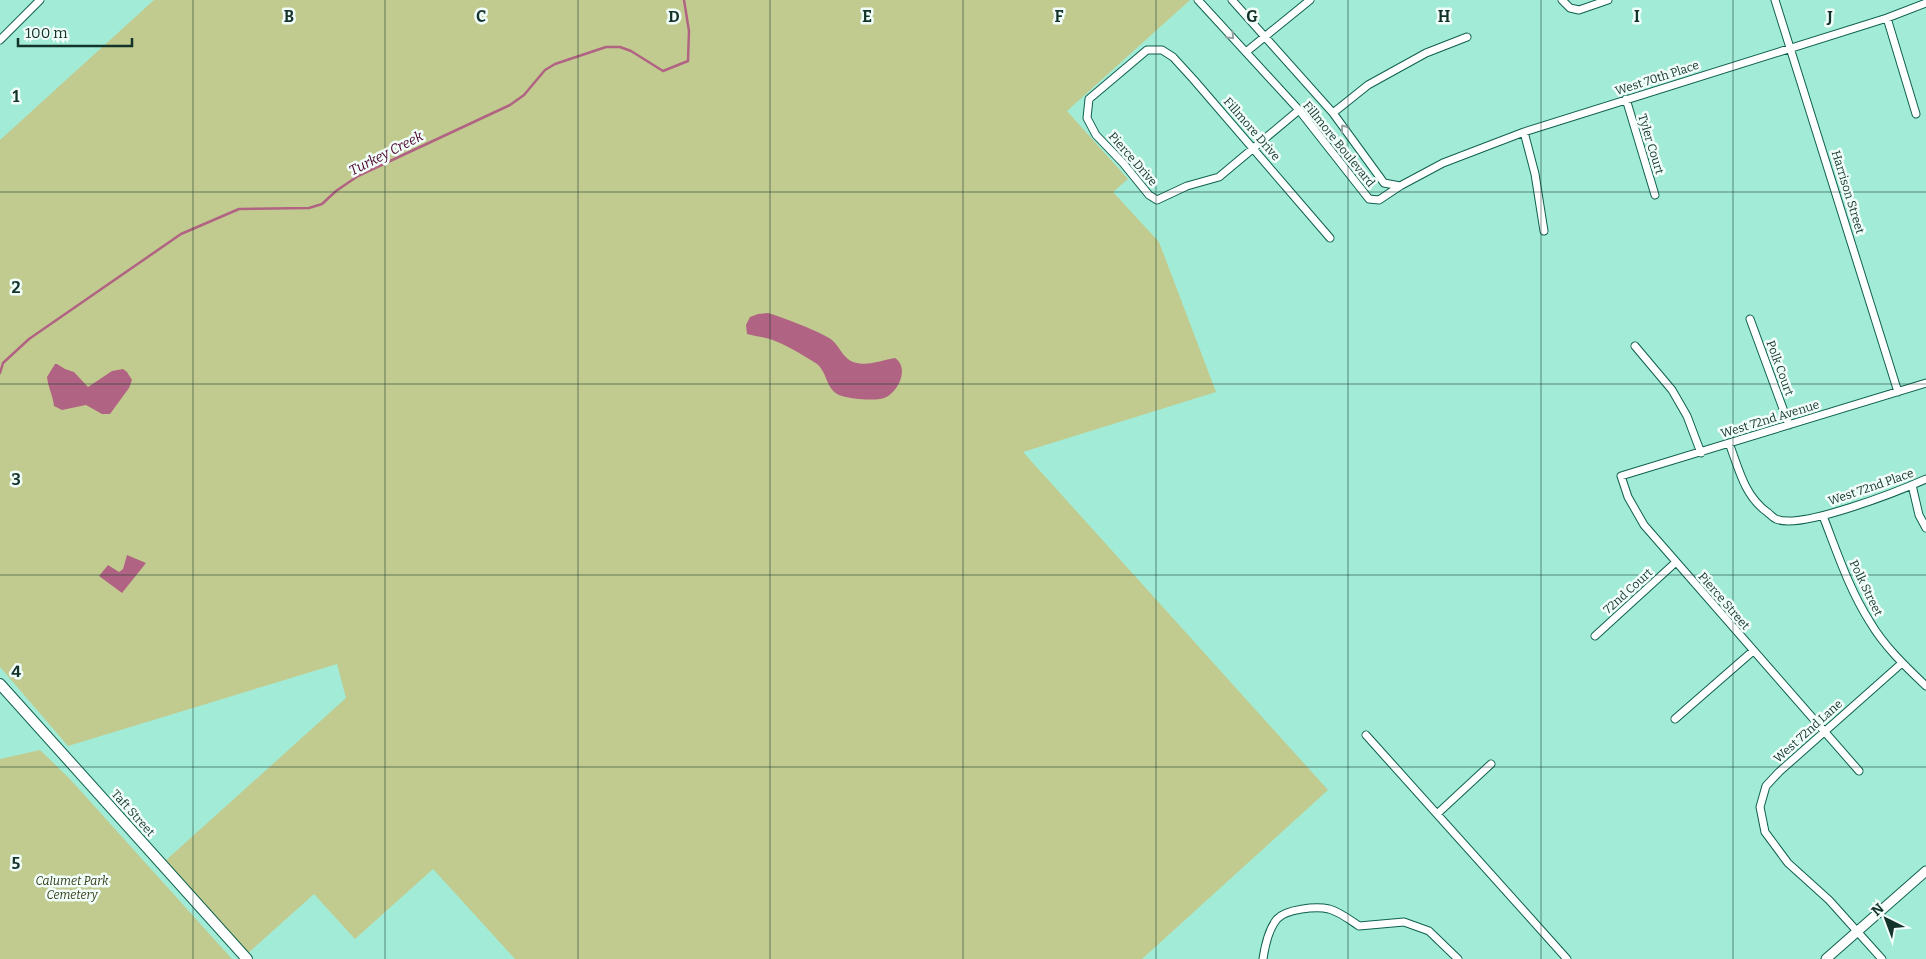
<svg xmlns="http://www.w3.org/2000/svg" width="1926" height="959" viewBox="0 0 1926 959" font-family="Bitter,serif">
<style>
.green{fill:#c2cb8f}
.water{fill:#b16383}
.lines{fill:none;stroke-linecap:round;stroke-linejoin:round}
.stream{stroke:#b16383;stroke-width:2.5}
.minor-casing{stroke:#0e604f;stroke-width:9}
.tertiary-casing{stroke:#0e604f;stroke-width:11}
.secondary-casing{stroke:#0e604f;stroke-width:12}
.minor{stroke:#fff;stroke-width:7}
.tertiary{stroke:#fff;stroke-width:9}
.secondary{stroke:#fff;stroke-width:10}
.oneway{stroke:#95a3a0}
.grid{fill:none;stroke:#14332b;stroke-width:1;stroke-opacity:0.55}
.labels{text-anchor:middle;stroke-width:5;stroke-linejoin:round;paint-order:stroke}
.street-label{font-size:12px;fill:#14332b;stroke:#f1fefa}
.park-label{font-size:12px;font-style:italic;fill:#373b17;stroke:#f1fefa}
.water-label{font-size:14px;font-style:italic;fill:#4f042d;stroke:#f1fefa}
.grid-label{font-size:16px;text-anchor:middle;font-weight:bold;fill:#14332b;stroke:#f1fefa;stroke-width:5;stroke-linejoin:round;paint-order:stroke}
</style>
<rect width="100%" height="100%" fill="#a2ebd6"/>
<path class="green" d="M154,0H1190L1067,111L1128,179L1113,192L1159,242L1216,392L1023,452L1328,790L1142,959H515L433,869L355,939L314,894L247,954L164,862L346,698L337,664L68,746L0,667V140Z
M40,750L69,778L232,959H0V759Z"/>
<path class="water" d="M768,313C779,316 824,333 832,340C840,347 843,358 853,362C868,367 881,360 895,358C910,368 898,393 884,398C875,401 851,399 842,396C826,392 828,373 817,364C803,355 785,344 770,339C762,337 755,336 747,334L746,325L750,317L758,314Z
M55,364H57L65,369L74,372L88,387L112,371L123,369L127,372L132,380L129,388L110,414H102L86,405L62,410L54,406C53,396 48,387 47,377Z
M127,555L146,563L122,593L99,576L108,565L119,572L123,569Z"/>
<g class="lines">
<path class="stream" d="M0,373L3,363L29,339L181,234L239,209L309,208L322,204L336,191L358,176L510,105L524,95L545,70L555,64L606,47H620L631,51L663,71L688,61L689,31L684,0"/>
<defs>
<path id="minor" d="M1198,0L1299,110L1369,199L1379,200L1400,186L1443,163L1524,132L1887,18L1926,3
M1232,0L1333,113L1384,183L1400,186
M1562,0L1570,8L1579,10L1608,0
M1775,0L1898,392
M1887,18L1916,114
M0,40L40,0
M1246,52L1310,0
M1626,99L1655,195
M1299,110L1219,177L1187,186L1157,200L1149,195L1123,163L1096,135L1087,118L1089,99L1147,50H1162L1173,57L1194,80L1330,238
M1333,113L1368,85L1426,53L1467,37
M1524,132L1535,174L1544,231
M1750,319L1789,425
M1635,346L1672,390L1687,416L1701,453
M1729,443C1739,469 1744,495 1767,512C1770,514 1773,518 1776,519C1801,530 1899,491 1926,479
M1912,485L1919,515L1926,528
M1823,516C1837,552 1849,589 1870,622C1884,646 1906,667 1926,686
M1595,636L1676,562
M1675,719L1753,651
M1366,735L1567,959
M1859,771L1644,525L1628,497L1621,476L1926,383
M1437,814L1491,764
M1263,959C1265,945 1268,930 1277,919C1286,909 1316,906 1329,909C1340,912 1350,920 1359,926L1404,922L1429,931L1458,959
M1882,959L1829,900L1788,863L1765,832L1760,807L1766,786L1779,772L1902,663"/>
<path id="tertiary" d="M1826,959L1926,871"/>
<path id="secondary" d="M0,684L247,959"/>
</defs>
<use href="#minor" class="minor-casing"/>
<use href="#tertiary" class="tertiary-casing"/>
<use href="#secondary" class="secondary-casing"/>
<use href="#minor" class="minor"/>
<use href="#tertiary" class="tertiary"/>
<use href="#secondary" class="secondary"/>
</g>
<defs><path id="oneway-chevron" d="M-2-3.5L2.5 0L-2 3.5" fill="none" stroke-width="1.6" stroke-linecap="round" stroke-linejoin="round" transform="scale(1.25)"/></defs>
<g class="oneway">
<use href="#oneway-chevron" transform="translate(1231 36) rotate(47)"/>
<use href="#oneway-chevron" transform="translate(1344 128) rotate(-126)"/>
</g>
<path class="grid" d="M193,0V959M385,0V959M578,0V959M770,0V959M963,0V959M1156,0V959M1348,0V959M1541,0V959M1733,0V959M0,192H1926M0,384H1926M0,575H1926M0,767H1926"/>
<g class="labels">
<g class="street-label">
<text transform="translate(1657 78) rotate(-18)" y="4">West 70th Place</text>
<text transform="translate(1252 129) rotate(49)" y="4">Fillmore Drive</text>
<text transform="translate(1339 144) rotate(51)" y="4">Fillmore Boulevard</text>
<text transform="translate(1651 144) rotate(73)" y="4">Tyler Court</text>
<text transform="translate(1133 159) rotate(49)" y="4">Pierce Drive</text>
<text transform="translate(1848 192) rotate(73)" y="4">Harrison Street</text>
<text transform="translate(1780 368) rotate(70)" y="4">Polk Court</text>
<text transform="translate(1770 419) rotate(-17)" y="4">West 72nd Avenue</text>
<text transform="translate(1871 487) rotate(-19)" y="4">West 72nd Place</text>
<text transform="translate(1866 588) rotate(64)" y="4">Polk Street</text>
<text transform="translate(1628 591) rotate(-42)" y="4">72nd Court</text>
<text transform="translate(1724 601) rotate(49)" y="4">Pierce Street</text>
<text transform="translate(1808 731) rotate(-42)" y="4">West 72nd Lane</text>
<text transform="translate(133 813) rotate(48)" y="4">Taft Street</text>
</g>
<g class="park-label">
<text x="72" y="885">Calumet Park<tspan x="72" dy="14">Cemetery</tspan></text>
</g>
<g class="water-label">
<text transform="translate(386 153) rotate(-27)" y="5">Turkey Creek</text>
</g>
</g>
<g class="grid-label">
<text x="289" y="22">B</text>
<text x="481" y="22">C</text>
<text x="674" y="22">D</text>
<text x="867" y="22">E</text>
<text x="1059" y="22">F</text>
<text x="1252" y="22">G</text>
<text x="1444" y="22">H</text>
<text x="1637" y="22">I</text>
<text x="1830" y="22">J</text>
<text x="16" y="102">1</text>
<text x="16" y="293">2</text>
<text x="16" y="485">3</text>
<text x="16" y="677">4</text>
<text x="16" y="869">5</text>
</g>
<g transform="translate(1886 919) rotate(318)" stroke="#f1fefa" stroke-width="4" paint-order="stroke">
<path d="M0-4L9 19L0 12L-9 19Z" fill="#14332b"/>
<text y="-8" font-size="14" font-weight="bold" text-anchor="middle" fill="#14332b">N</text>
</g>
<path d="M18 38v8h114v-8" fill="none" stroke="#14332b" stroke-width="2.5"/>
<text x="25" y="38" font-size="15" fill="#14332b" stroke="#f1fefa" stroke-width="4" paint-order="stroke">100 m</text>
</svg>
